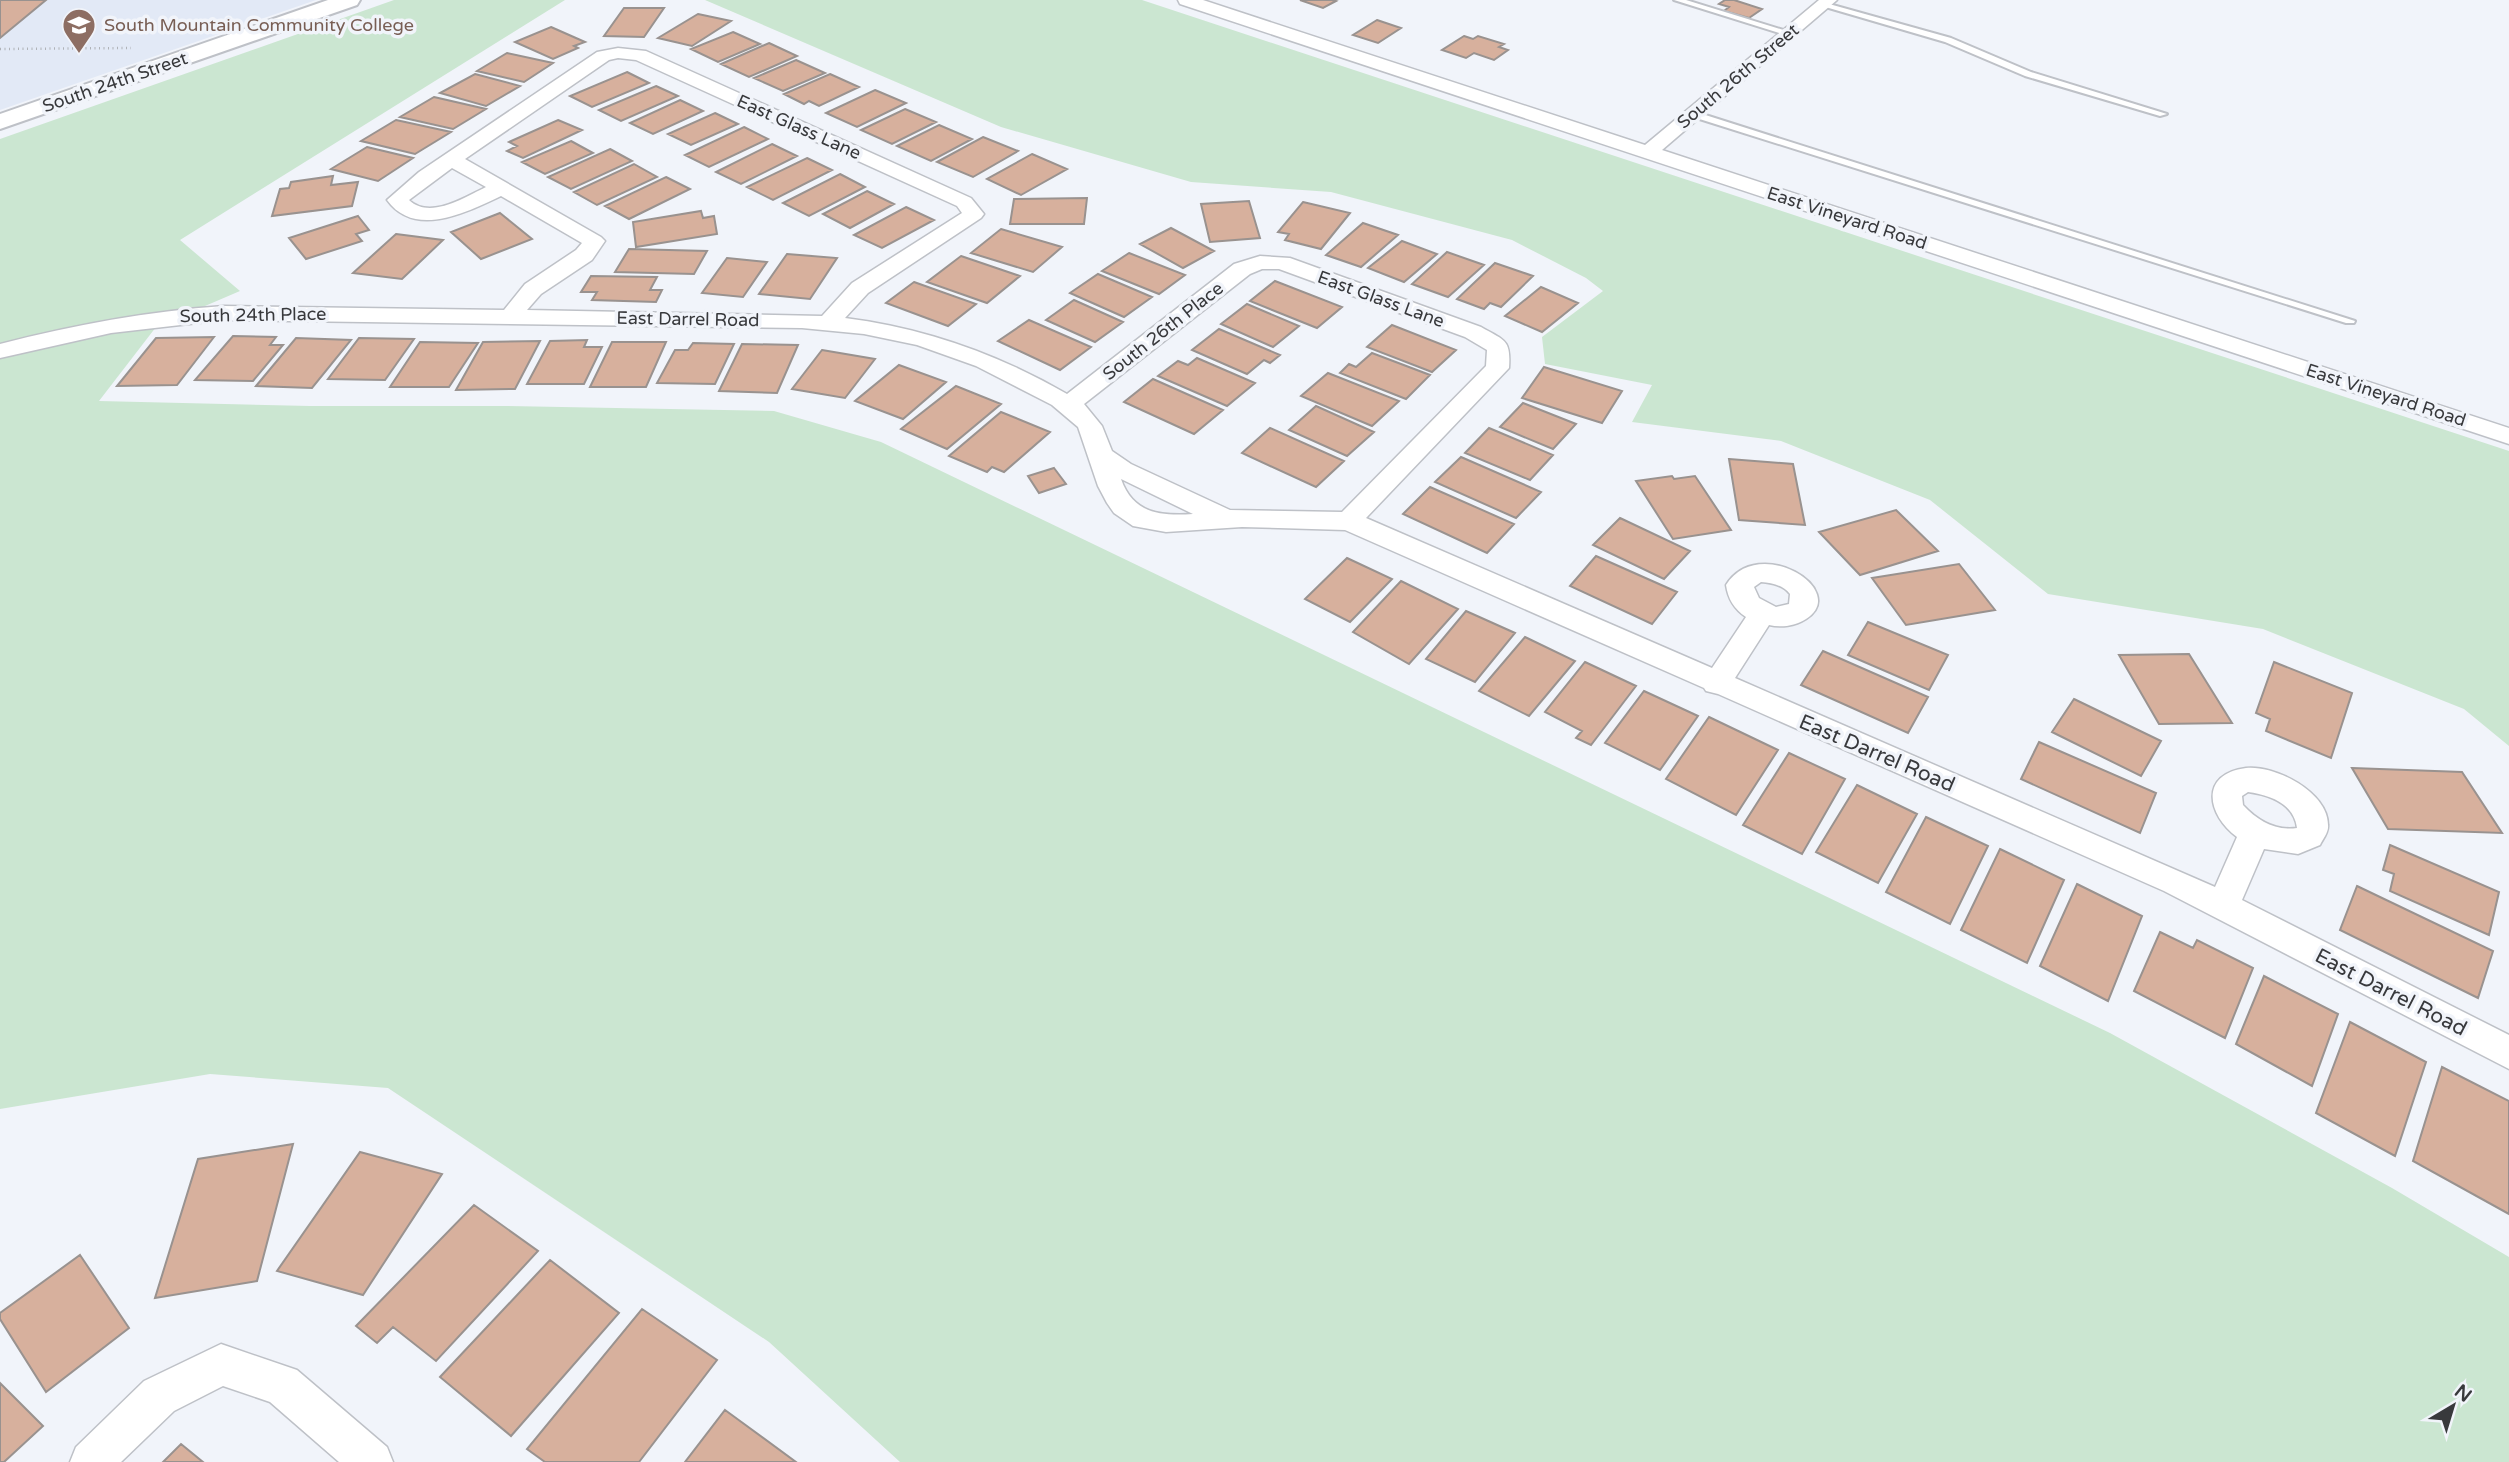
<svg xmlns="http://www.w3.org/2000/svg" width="2509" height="1462" viewBox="0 0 2509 1462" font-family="'Varela Round',sans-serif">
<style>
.built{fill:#e2e9f6}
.green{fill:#cbe6d1}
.building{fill:#d7b09d;stroke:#99928f;stroke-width:2}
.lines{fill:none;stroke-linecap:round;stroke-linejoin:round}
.lane-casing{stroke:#bec1c7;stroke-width:4}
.street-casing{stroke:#bec1c7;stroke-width:3}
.secondary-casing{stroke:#bec1c7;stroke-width:4}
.path{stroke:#afb2b7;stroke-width:2.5;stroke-dasharray:1 3.5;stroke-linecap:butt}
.lane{fill:#fff;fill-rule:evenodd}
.street{fill:#fff;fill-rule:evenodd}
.secondary{fill:#fff;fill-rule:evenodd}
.labels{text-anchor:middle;stroke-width:7;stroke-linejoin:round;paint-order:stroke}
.far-education-label{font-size:18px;fill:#785e54;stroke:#f1f4fa;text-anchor:start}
.far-street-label{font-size:18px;fill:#38393c;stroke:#f1f4fa}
.street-label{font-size:21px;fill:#38393c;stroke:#f1f4fa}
</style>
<rect width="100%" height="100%" fill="#f1f4fa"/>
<path class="built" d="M0,0H316L0,110Z"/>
<path class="green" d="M394,0H565L180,240L240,291L156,327L99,401L310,406H508L774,411L881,442L2110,1033L2392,1188L2509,1257V1462H900L769,1342L388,1088L210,1074L0,1109V139Z
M705,0H1142L2509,451V746L2464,709L2263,629L2048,594L1930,500L1781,441L1632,422L1652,385L1545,364L1542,337L1603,291L1586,278L1512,240L1331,192L1191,182L1001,127Z"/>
<path class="building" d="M0,0H46L0,38Z
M1300,0H1332L1336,1L1323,8Z
M1725,0H1734L1762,9L1749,18L1724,11L1729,7L1719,4Z
M624,8H664L644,37L604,36Z
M698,14L731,21L692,46L658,38Z
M1377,20L1401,28L1378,43L1353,35Z
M551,27L585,42L574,46L578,48L553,59L515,42Z
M733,32L760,44L718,62L691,49Z
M1464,36L1473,39L1478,36L1504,44L1499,47L1508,50L1494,60L1474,53L1466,58L1442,50Z
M769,43L797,56L749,77L721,64Z
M507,53L553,63L524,82L477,71Z
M796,60L825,73L783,91L754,78Z
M627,72L649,83L592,107L570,96Z
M475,74L520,86L486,106L440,93Z
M830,74L859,87L819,106L809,101L804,104L784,94Z
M656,86L678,96L621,121L599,110Z
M875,90L906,103L857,127L826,113Z
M434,97L486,109L453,129L400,117Z
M680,100L703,111L653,134L630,123Z
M905,109L936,122L892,144L861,130Z
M715,113L738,124L691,145L668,134Z
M396,120L451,132L415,154L361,141Z
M558,120L582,130L523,158L507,151L517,146L509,142Z
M939,125L972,139L931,161L897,146Z
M744,127L768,139L709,167L685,155Z
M983,137L1018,151L973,177L937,162Z
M571,141L593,153L545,174L522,162Z
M772,144L797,156L741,184L716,172Z
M367,147L413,158L378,181L331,169Z
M610,149L632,161L571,189L548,177Z
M1032,154L1067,169L1021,195L987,179Z
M807,158L832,170L773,200L747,187Z
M634,164L657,177L597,205L574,192Z
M840,174L865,187L809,216L783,203Z
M333,176L331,185L358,182L352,206L272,216L280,189L289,188L291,182Z
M666,177L690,189L629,219L605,206Z
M867,191L894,204L850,228L823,214Z
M1087,198L1084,224H1010L1014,199Z
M1249,201L1260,238L1210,242L1201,204Z
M1303,202L1350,213L1321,249L1285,240L1289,234L1278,232Z
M906,207L934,220L882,248L854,235Z
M701,211L703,218L714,216L717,234L636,247L633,222Z
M500,213L532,239L481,259L451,232Z
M358,216L369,230L356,234L362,241L306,259L289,238Z
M1363,223L1398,235L1361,267L1326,255Z
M1171,228L1214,251L1183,268L1140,244Z
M1001,229L1062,247L1033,272L971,253Z
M396,234L443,240L402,279L353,273Z
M1402,241L1437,254L1404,282L1368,268Z
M629,249L707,251L694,274L615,272Z
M1447,252L1484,265L1448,297L1412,284Z
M1129,253L1185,275L1159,294L1102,271Z
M787,254L837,258L810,299L759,294Z
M961,256L1020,276L987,303L927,282Z
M727,258L767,262L743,297L702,293Z
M1495,263L1533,276L1501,307L1490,303L1484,309L1457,299Z
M1098,274L1152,297L1124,317L1070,293Z
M591,276L657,277L650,290H662L656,302L592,300L597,292H581Z
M1275,281L1342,307L1317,328L1250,301Z
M914,282L976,304L948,326L886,303Z
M1541,287L1578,303L1542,332L1505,316Z
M1074,300L1123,322L1095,342L1046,320Z
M1247,304L1299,326L1273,347L1221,324Z
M1029,320L1091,347L1060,370L998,341Z
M1392,325L1456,350L1432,372L1367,347Z
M1219,329L1280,355L1270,363L1264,360L1247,374L1192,350Z
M233,336L276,337L270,345H283L253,381L195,380Z
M214,337L177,385L117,386L156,338Z
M296,338L351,340L312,388L256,386Z
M359,338L414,339L385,380L328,379Z
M587,340L584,347H602L584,384H527L550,341Z
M540,341L515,389L456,390L483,342Z
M420,342L478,343L449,387H390Z
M612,342H666L646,387H590Z
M693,343L734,344L715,384L657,383L675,350H688Z
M742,344L798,345L777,393L719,391Z
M822,350L875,359L845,398L792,389Z
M1372,353L1430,375L1406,399L1340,373L1349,364L1356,367Z
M1197,358L1255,383L1227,406L1158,376L1178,361L1188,365Z
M899,365L946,382L903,419L855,401Z
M1544,367L1622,391L1602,423L1522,398Z
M1328,373L1399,401L1372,426L1301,396Z
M1153,379L1223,410L1194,434L1124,402Z
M956,386L1001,404L947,449L901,429Z
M1523,403L1576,424L1553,449L1500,427Z
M1316,406L1374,432L1347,456L1289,430Z
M1001,412L1050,432L1004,472L992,467L987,472L949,456Z
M1270,428L1344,461L1316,487L1242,453Z
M1489,428L1553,455L1530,480L1465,453Z
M1461,457L1541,492L1516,518L1435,482Z
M1729,459L1793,464L1805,525L1739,520Z
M1054,468L1066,484L1039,493L1028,476Z
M1672,476L1674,479L1695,476L1731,530L1673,539L1636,481Z
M1430,487L1514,524L1487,553L1403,514Z
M1896,510L1938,551L1860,575L1819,532Z
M1620,518L1690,551L1664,579L1593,545Z
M1596,556L1677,592L1652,624L1570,586Z
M1347,558L1392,579L1350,622L1305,599Z
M1959,564L1995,610L1906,625L1872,578Z
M1401,581L1458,609L1409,664L1353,632Z
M1466,611L1515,633L1475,682L1426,659Z
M1868,622L1948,655L1929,690L1848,655Z
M1525,637L1575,661L1529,716L1479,691Z
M1823,651L1928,697L1908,733L1801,685Z
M2189,654L2232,723L2159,724L2119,655Z
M1585,662L1636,686L1591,745L1576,738L1582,731L1545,712Z
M2274,662L2352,693L2331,758L2266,731L2270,719L2256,713Z
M1644,691L1698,716L1660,770L1605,743Z
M2074,699L2161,741L2141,776L2052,732Z
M1709,717L1778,750L1736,815L1666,779Z
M2039,742L2156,793L2140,833L2021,779Z
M1789,753L1845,779L1802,854L1743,825Z
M2352,768L2462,772L2502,833L2388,829Z
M1857,785L1917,814L1878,883L1816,852Z
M1926,817L1988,846L1950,924L1886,892Z
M2390,845L2499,892L2489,935L2390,891L2394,874L2383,870Z
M2000,849L2064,880L2027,963L1961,930Z
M2077,884L2142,916L2108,1001L2040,966Z
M2357,886L2493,951L2478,998L2340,930Z
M2160,932L2193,948L2197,940L2253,968L2225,1038L2134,991Z
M2264,976L2338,1014L2312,1086L2236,1044Z
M2350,1022L2426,1062L2395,1156L2316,1113Z
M2442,1067L2509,1101V1214L2413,1161Z
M293,1144L257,1281L155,1298L198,1159Z
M360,1152L442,1174L363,1295L277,1271Z
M474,1205L538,1251L436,1361L393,1327L377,1343L356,1326Z
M80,1255L129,1328L46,1392L0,1319V1313Z
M550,1260L619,1313L511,1436L440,1377Z
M642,1309L717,1360L639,1462H545L527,1449Z
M0,1383L43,1426L4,1462H0Z
M725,1410L796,1462H685Z
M181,1444L203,1462H163Z"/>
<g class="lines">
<defs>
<path id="lane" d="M1674,0H1686L1793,33L1786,35Z
M1822,2L1951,38L2031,72L2167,114L2160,116L2025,76L1945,42L1822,6Z
M1690,112H1696L2355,321L2354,323H2346L1690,116Z"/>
<path id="street" d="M1178,0H1203L1645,145L1819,0H1837L1662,150L2509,428V444L1180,4Z
M618,48L646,51L971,198L984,214L981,218L868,293L845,318C924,328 998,354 1067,394L1234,264L1260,256L1290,258L1481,327C1505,341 1511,339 1509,368L1366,518L1712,668L1746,617C1734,609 1728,599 1726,585C1758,533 1851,590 1806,619C1795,626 1781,628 1769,625L1735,678L2215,887L2237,837C2207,815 2199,774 2246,768C2275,765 2328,792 2328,825C2329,832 2323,839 2320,845L2298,854L2264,849L2242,900L2509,1035V1069L2164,891L1718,694L1706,691L1704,688L1345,530L1242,527L1166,532L1133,526L1114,513L1107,503L1098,486L1078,427L1052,405L976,366L917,345L864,334L802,328L224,320L111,333L0,358V344C74,325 148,311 224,306L504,310L525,284L576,250L582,243L501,196C467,212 415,239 387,200L419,172L597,52ZM618,58L636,60L957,206L962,213L852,283L822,316L527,310L541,294L592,260L605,241L601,237L465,159L609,60ZM452,168L486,187C465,197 430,220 409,200ZM1262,269H1279L1465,337L1487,350L1486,366L1342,512L1230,510L1131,464L1112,451L1102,426L1084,404L1250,274ZM1121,479L1193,514C1161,516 1133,514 1121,479ZM1761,582C1772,583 1783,585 1790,594L1789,604L1776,607L1759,598L1754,587ZM2248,792C2269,795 2294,803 2297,828C2275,831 2258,821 2243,805L2242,796Z
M221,1344L297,1370L387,1447L393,1462H339L270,1402L223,1386L174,1411L121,1462H70L76,1447L144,1381Z"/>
<path id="secondary" d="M328,0H360L357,5L0,129V114Z"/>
</defs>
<use href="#lane" class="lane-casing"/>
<use href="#street" class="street-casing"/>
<use href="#secondary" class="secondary-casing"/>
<path class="path" d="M0,49L131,48"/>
<use href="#lane" class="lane"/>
<use href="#street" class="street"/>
<use href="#secondary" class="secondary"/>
</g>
<defs>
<symbol id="university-pin" viewBox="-11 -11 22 30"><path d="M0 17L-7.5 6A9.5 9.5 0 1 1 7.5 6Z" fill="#8d6e63" stroke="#f1f4fa"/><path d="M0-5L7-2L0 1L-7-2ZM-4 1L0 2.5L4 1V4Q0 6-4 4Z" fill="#fff"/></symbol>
</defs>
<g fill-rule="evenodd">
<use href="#university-pin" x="60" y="6" width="38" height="52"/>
</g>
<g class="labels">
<g class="far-education-label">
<text x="104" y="31">South Mountain Community College</text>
</g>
<g class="far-street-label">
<text transform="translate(1738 76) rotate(-40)" y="6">South 26th Street</text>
<text transform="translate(115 82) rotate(-19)" y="6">South 24th Street</text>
<text transform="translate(799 127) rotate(24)" y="6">East Glass Lane</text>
<text transform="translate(1847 218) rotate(18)" y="6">East Vineyard Road</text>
<text transform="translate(1381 299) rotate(20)" y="6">East Glass Lane</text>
<text transform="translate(253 315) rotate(-1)" y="6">South 24th Place</text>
<text transform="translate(688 319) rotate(1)" y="6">East Darrel Road</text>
<text transform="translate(1163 331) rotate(-38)" y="6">South 26th Place</text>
<text transform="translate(2386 395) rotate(18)" y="6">East Vineyard Road</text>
</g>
<g class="street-label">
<text transform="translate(1877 753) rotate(23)" y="7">East Darrel Road</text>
<text transform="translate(2391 992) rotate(27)" y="7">East Darrel Road</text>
</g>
</g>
<g transform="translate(2453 1406) rotate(38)" stroke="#f1f4fa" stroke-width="5" paint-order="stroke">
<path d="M0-5L12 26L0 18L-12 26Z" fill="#38393c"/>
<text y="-10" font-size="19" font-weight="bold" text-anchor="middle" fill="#38393c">N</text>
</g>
</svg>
